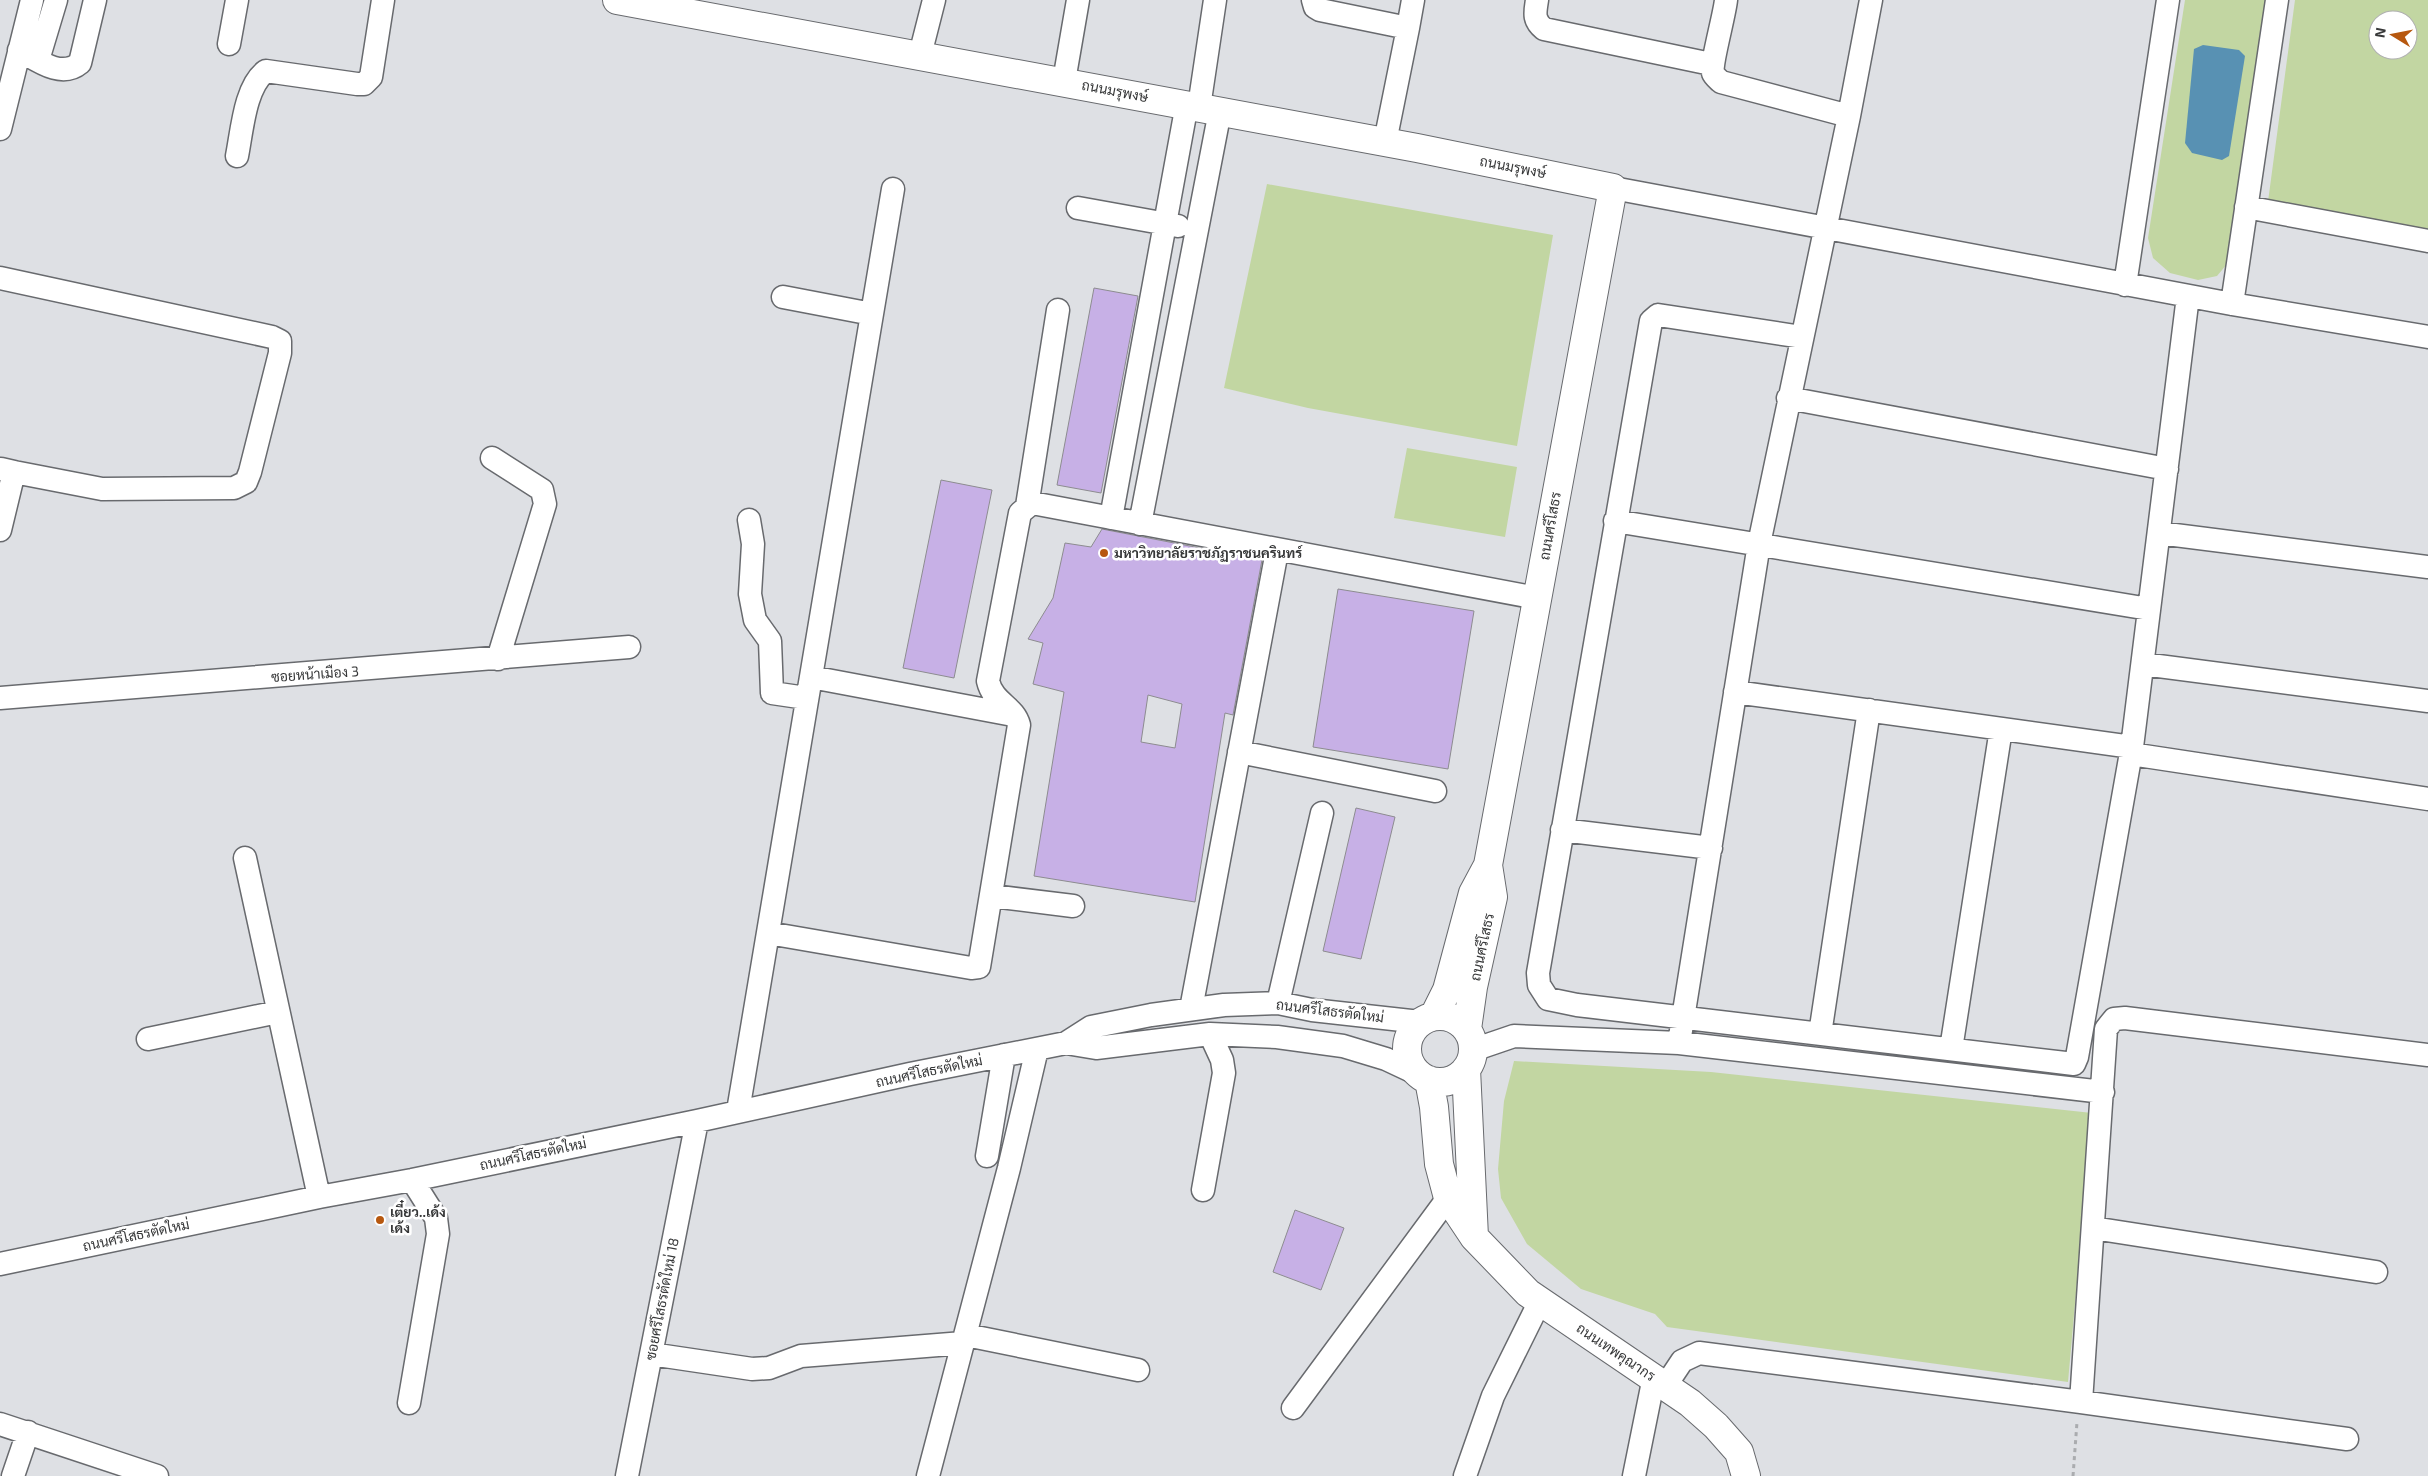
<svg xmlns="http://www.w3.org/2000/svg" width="2428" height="1476" viewBox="0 0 2428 1476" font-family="'Exo 2',Sarabun,sans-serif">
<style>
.green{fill:#c2d6a2;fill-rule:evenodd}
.water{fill:#5891b3}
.building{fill:#c7b0e6;stroke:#8d8c90;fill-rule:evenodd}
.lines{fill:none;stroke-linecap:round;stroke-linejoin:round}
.minor-casing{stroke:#686a6e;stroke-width:25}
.major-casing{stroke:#686a6e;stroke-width:30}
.path{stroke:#aaacaf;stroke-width:3;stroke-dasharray:4 4;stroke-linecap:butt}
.minor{stroke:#fff;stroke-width:22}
.major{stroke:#fff;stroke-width:28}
.poi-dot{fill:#b7580f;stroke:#fff;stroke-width:2}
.labels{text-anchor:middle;stroke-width:5;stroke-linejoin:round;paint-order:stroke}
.street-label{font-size:14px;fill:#373839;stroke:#fff}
.poi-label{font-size:14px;font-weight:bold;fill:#373839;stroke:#fff;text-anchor:start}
</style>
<rect width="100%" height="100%" fill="#dee0e4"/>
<path class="green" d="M2185,0H2267L2227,264L2217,276L2198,280L2170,273L2153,258L2148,238Z
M2295,0H2428V233L2267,209ZM2378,20H2408V50H2378Z
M1267,184L1553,235L1517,446L1308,408L1224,388Z
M1407,448L1517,467L1505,537L1394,518Z
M1514,1061L1711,1072L2092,1113L2068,1382L1667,1327L1655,1314L1581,1289L1527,1244L1501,1198L1498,1169L1504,1101Z"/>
<path class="water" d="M2203,45L2239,50L2245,56L2229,156L2222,160L2192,153L2185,143L2194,49Z"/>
<path class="building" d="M1094,288L1138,296L1101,493L1057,485Z
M941,480L992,490L954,678L903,668Z
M1102,529L1262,560L1233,715L1225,713L1195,902L1034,876L1064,692L1033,684L1043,643L1028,639L1053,598L1065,543L1091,547ZM1148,695L1182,704L1175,748L1141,742Z
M1338,589L1474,611L1448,769L1313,747Z
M1356,808L1395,817L1361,959L1323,951Z
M1295,1210L1344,1228L1321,1290L1273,1272Z"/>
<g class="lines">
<defs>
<path id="minor" d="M1313,0L1315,7L1320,10L1408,28L1385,142
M1537,0C1535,13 1533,20 1544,29L1711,64
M1726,0C1725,13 1710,67 1713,73C1714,76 1719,80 1721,82L1849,116
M1408,28L1413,0
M229,44L237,0
M19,50C37,60 61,79 80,63L95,0
M920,55L934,0
M38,60L56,0
M1064,81L1078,0
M1199,107L1215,0
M0,129L32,0
M237,156C242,131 245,86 266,71L357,84H364L371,77L383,0
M1613,188L2232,304L2428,337
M2246,207L2428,241
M1078,208L1178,226
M0,278L272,337L280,341V353L250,472L246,482L234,488L102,489L14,472
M2125,285L2168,0
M783,297L872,314
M2232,304L2277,0
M1802,337L1658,315L1651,321L1538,973L1539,985L1548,999L1577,1005L2074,1064L2077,1057L2132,747L2188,296
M1788,398L2167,469
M492,458L542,490L545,504L498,659
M1027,506L1058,310
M1111,518L1187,104
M749,520L753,544L750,594L755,620L770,641L772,693L806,698
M1615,521L2149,609
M1140,524L1220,111
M0,530L14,472L1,469
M2159,533L2428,567
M2143,664L2428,701
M811,677L1013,715
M1735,692L2132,747
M0,698L629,647
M1239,752L1435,791
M2131,754L2428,799
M1562,830L1711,848
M245,858L319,1197
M992,896L1073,906
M768,933L971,968L979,967L1019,725C1014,706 993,703 988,681L1020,513L1032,503L1537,598
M1278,1003L1322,813
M1191,1009L1277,551
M1820,1034L1869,710
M148,1039L278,1012
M1066,1043L1091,1027L1151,1015L1224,1005L1278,1003L1312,1010L1420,1022
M1679,1043L1759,544L1849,116L1871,0
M1951,1049L2001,729
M1473,1050L1514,1036L1679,1043L2103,1092
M738,1111L893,189
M987,1156L1004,1055
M1203,1190L1224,1073L1222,1060L1210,1034
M2093,1228L2376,1272
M0,1264L319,1197L412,1180L697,1121L910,1074L1066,1043L1096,1048L1210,1034L1277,1037L1343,1046L1386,1059L1420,1075
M966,1335L1138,1370
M651,1354L752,1369L769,1368L801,1356L963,1343
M1666,1385L1682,1361L1699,1353L2081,1402L2106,1029L2114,1019L2125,1018L2428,1055
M2081,1402L2347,1439
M409,1403L438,1234L436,1218L412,1180
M1293,1408L1448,1198
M0,1424L157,1476
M13,1476L28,1432
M627,1476L697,1121
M928,1476L1009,1168L1037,1049
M1465,1476L1493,1396L1540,1301
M1634,1476L1654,1377"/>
<path id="major" d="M617,0L1417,148L1613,188L1488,865L1473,893L1447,990L1434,1016
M1407 1049a33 33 0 1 1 66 0a33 33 0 1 1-66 0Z
M1467,1029L1473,987L1493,897L1488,865
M1466,1069L1474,1237
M1429,1080L1434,1107L1439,1164L1448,1198L1474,1237L1528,1293L1690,1403L1716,1426L1739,1452L1746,1476"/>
</defs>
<use href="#minor" class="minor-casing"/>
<use href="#major" class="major-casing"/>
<path class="path" d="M2073,1476L2077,1422"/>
<use href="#minor" class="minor"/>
<use href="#major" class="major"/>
</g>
<g class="poi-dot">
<circle cx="1104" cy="553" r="5"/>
<circle cx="380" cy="1220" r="5"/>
</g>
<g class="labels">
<g class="street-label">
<text transform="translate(1115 91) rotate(11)" y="5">ถนนมรุพงษ์</text>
<text transform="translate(1513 167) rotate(11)" y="5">ถนนมรุพงษ์</text>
<text transform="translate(1550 526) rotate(-80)" y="5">ถนนศรีโสธร</text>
<text transform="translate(315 674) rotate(-4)" y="5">ซอยหน้าเมือง 3</text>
<text transform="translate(1482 947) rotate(-78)" y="5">ถนนศรีโสธร</text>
<text transform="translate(1330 1011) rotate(7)" y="5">ถนนศรีโสธรตัดใหม่</text>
<text transform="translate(929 1071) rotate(-12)" y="5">ถนนศรีโสธรตัดใหม่</text>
<text transform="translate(533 1154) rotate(-12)" y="5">ถนนศรีโสธรตัดใหม่</text>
<text transform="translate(136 1235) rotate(-12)" y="5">ถนนศรีโสธรตัดใหม่</text>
<text transform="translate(662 1299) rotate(-79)" y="5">ซอยศรีโสธรตัดใหม่ 18</text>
<text transform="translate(1616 1352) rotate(34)" y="5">ถนนเทพคุณากร</text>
</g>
<g class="poi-label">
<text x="1114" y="558">มหาวิทยาลัยราชภัฏราชนครินทร์</text>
<text x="390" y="1217">เตี๋ยว..เด้ง<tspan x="390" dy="16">เด้ง</tspan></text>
</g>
</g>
<g transform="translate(2393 35) rotate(280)"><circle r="24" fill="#ffffff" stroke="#afafb0"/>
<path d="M0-4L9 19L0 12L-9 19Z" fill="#b7580f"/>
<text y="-8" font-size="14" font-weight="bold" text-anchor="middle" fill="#373839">N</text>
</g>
</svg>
